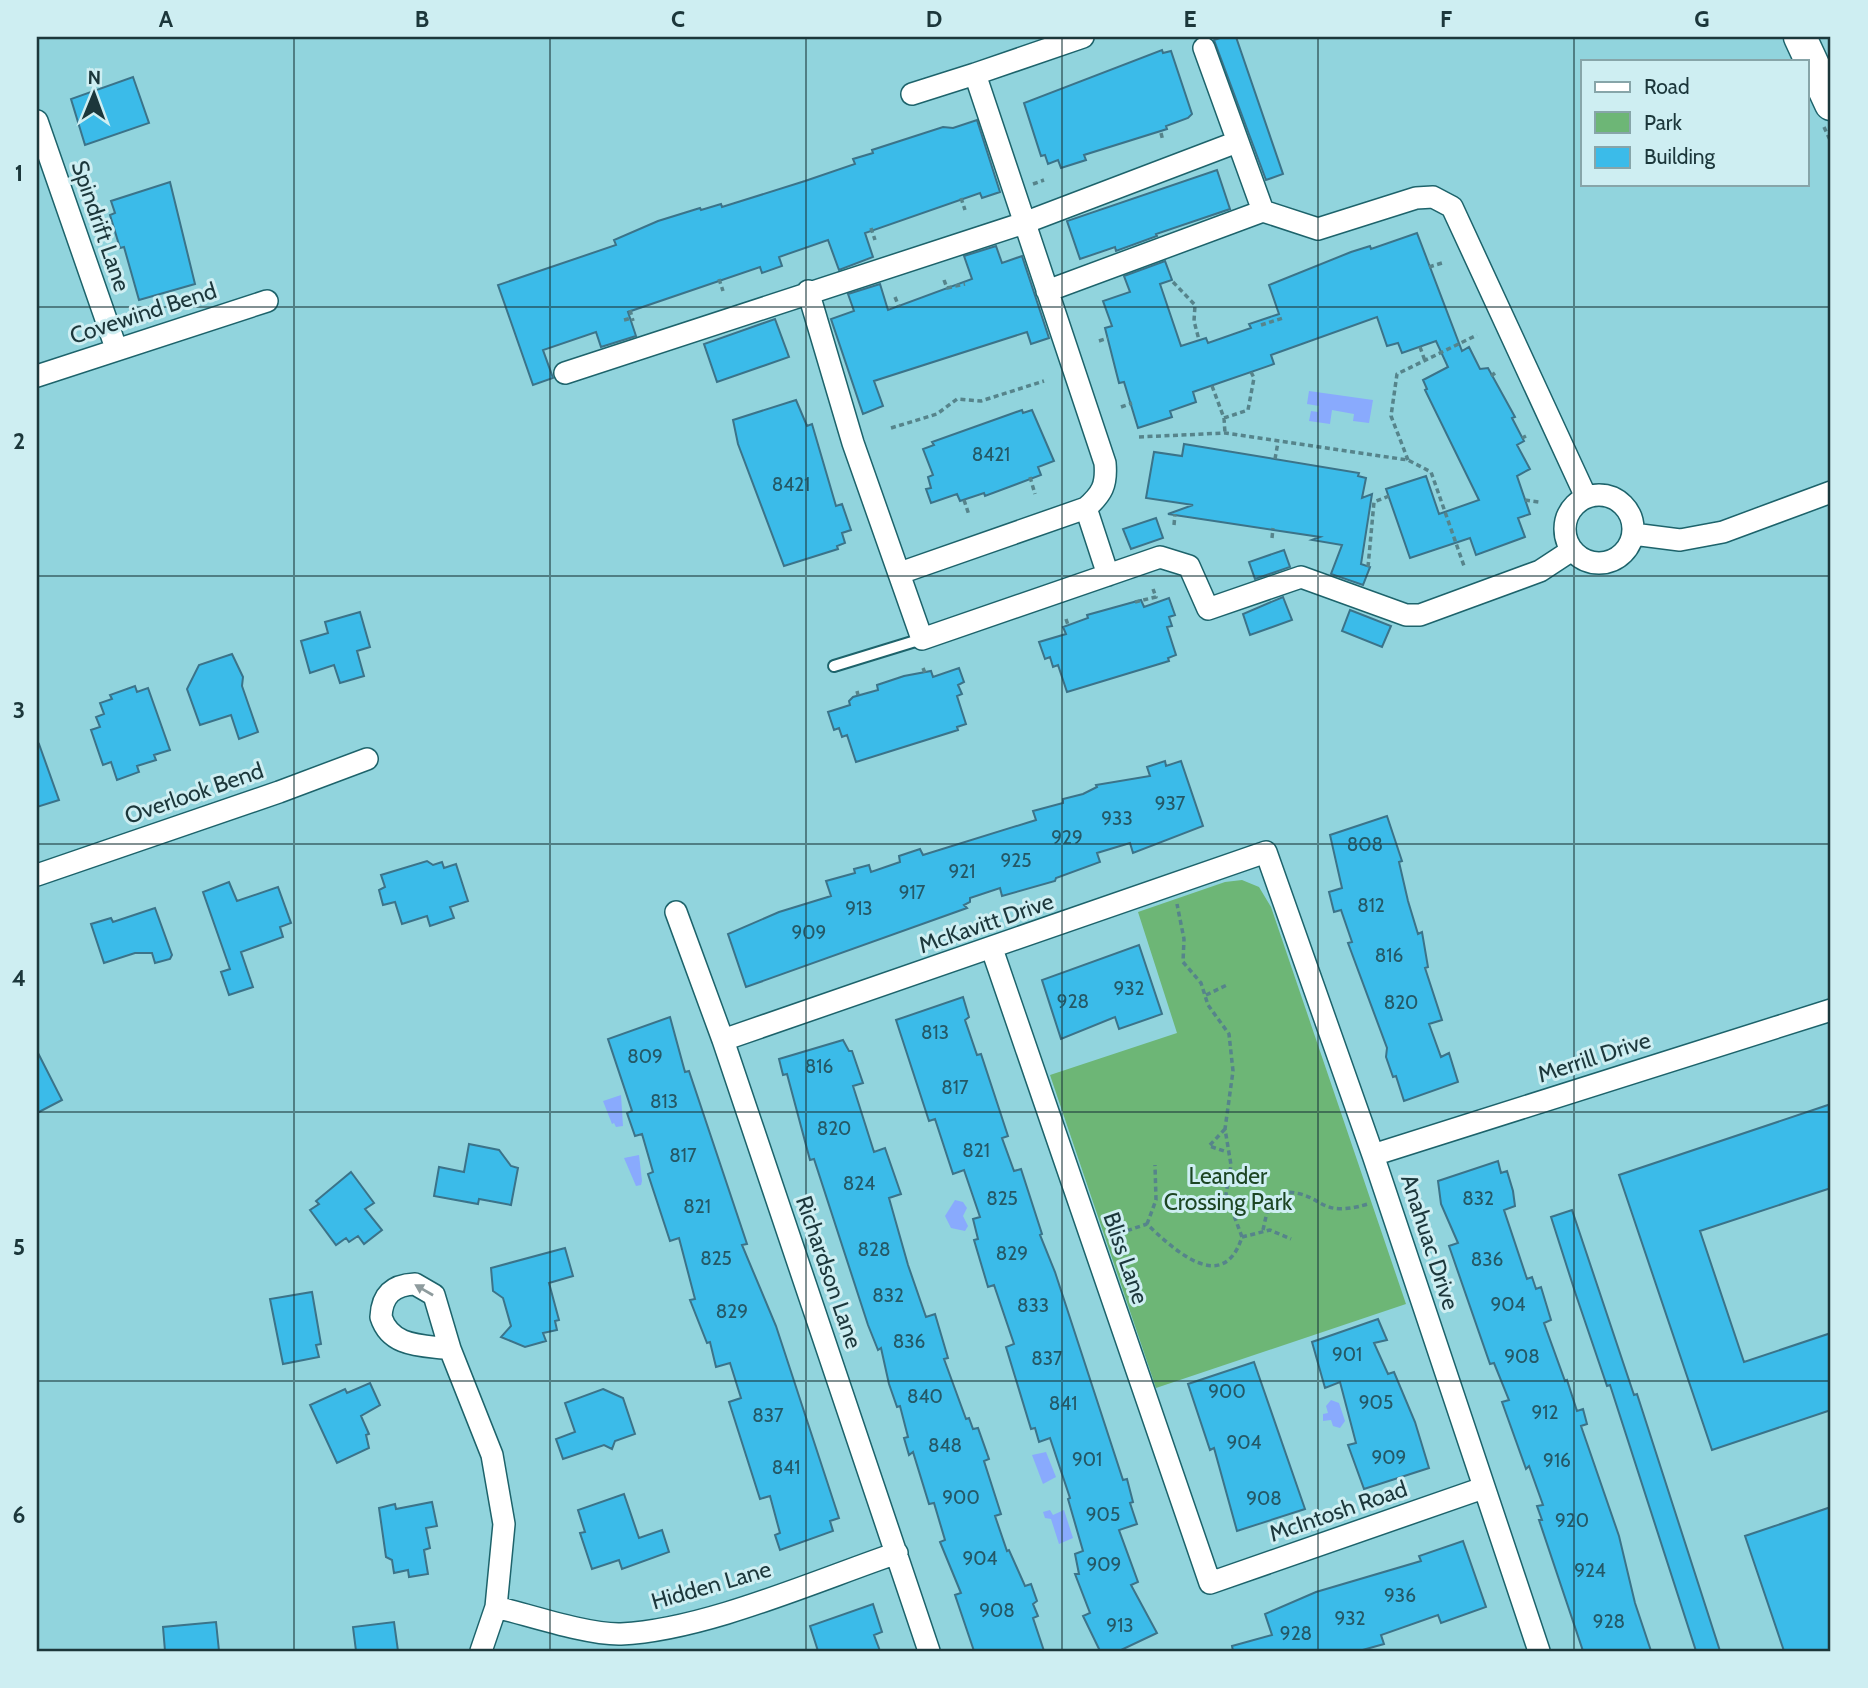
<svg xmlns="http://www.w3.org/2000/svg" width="1868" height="1688" viewBox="0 0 1868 1688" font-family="Cabin,sans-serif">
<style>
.green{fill:#6db676}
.water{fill:#89aafd}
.building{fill:#3bbbe9;stroke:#3b7389;stroke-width:2}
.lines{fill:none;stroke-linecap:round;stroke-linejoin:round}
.service-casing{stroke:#1d636b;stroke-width:14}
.minor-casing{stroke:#1d636b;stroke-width:24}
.secondary-casing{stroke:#1d636b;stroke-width:35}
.path{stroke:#56848b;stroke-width:3.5;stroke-dasharray:5 3.5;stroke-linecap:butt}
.service{stroke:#fff;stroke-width:10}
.minor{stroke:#fff;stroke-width:21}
.secondary{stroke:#fff;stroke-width:32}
.oneway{fill:#8e9b9d}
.grid{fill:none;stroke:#1c373b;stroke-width:2;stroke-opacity:0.55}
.labels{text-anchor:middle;stroke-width:6;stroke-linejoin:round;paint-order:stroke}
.number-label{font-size:19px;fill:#245866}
.street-label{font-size:23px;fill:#1c373b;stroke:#ceeef2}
.park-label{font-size:23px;fill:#1d4623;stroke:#ceeef2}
.neatline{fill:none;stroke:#1c373b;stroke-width:2.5}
.grid-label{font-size:23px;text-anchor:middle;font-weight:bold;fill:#1c373b}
</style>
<rect width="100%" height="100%" fill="#91d4dd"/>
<path class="green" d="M1242,880L1259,887L1271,907L1406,1304L1156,1388L1050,1075L1177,1033L1138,912L1225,882Z"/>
<path class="water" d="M1309,391L1373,400L1369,423L1353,421L1354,414L1332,410L1330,424L1309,421L1311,411L1318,412L1319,406L1307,404Z
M621,1095L623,1126L616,1127L614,1123L612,1124L603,1101Z
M639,1155L642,1181L641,1185L636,1186L624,1158Z
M955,1200L963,1202L967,1208L963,1216L968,1226L965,1231L951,1228L945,1216Z
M1331,1400L1339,1403L1345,1421L1340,1428L1333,1426L1331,1420L1323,1421V1414L1328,1413L1326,1406Z
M1046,1452L1056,1477L1043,1484L1032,1455Z
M1050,1510L1053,1515L1064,1510L1073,1538L1059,1544L1051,1519L1045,1518L1043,1512Z"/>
<path class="building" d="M1223,37H1236L1283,174L1266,180L1214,40Z
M1162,50L1163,53L1171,51L1192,114L1188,118L1166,126L1167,129L1084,155L1086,160L1061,168L1058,160L1048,164L1045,155L1041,156L1024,103Z
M133,77L149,123L85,145L71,99Z
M977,120L1000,192L982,198L980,193L865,233L873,257L839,270L828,240L779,257L782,266L762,273L760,267L628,312L636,336L601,347L596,332L543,350L553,378L533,385L498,285L616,245L614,240L658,221L700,208L701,210L721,204L722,207L805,181L855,164L853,159L873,153L872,150L943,127L953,128Z
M1217,170L1230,209L1156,234L1157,236L1116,251L1115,247L1080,259L1067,221Z
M170,182L195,284L139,300L124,247L120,248L110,215L115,213L111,201Z
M1417,233L1462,351L1469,347L1480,369L1488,368L1515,417L1512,418L1524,441L1517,445L1530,469L1517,476L1530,514L1518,518L1525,537L1476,555L1470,538L1410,558L1386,489L1426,476L1439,514L1479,500L1425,390L1427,389L1423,380L1448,367L1436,341L1402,353L1398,343L1387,346L1377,317L1271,355L1274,364L1193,392L1196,402L1170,411L1172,417L1138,428L1124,382L1119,383L1105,328L1112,326L1103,301L1130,292L1124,276L1165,261L1172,280L1160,284L1181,346L1206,338L1208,343L1251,328L1249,324L1279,314L1269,285L1351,252L1370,246L1371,249Z
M996,246L1002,263L1022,256L1049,338L1031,344L1027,332L874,381L883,406L863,414L831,319L854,311L848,294L880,284L888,310L972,279L964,256Z
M775,319L789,357L717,382L704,344Z
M796,400L807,426L812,424L836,506L842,504L851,530L842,533L845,543L837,546L838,549L784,566L738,444L733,420Z
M1022,410L1023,413L1032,410L1054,461L1038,467L1041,475L985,496L984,493L960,501L957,494L931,503L926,489L931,488L928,477L933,475L923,449L934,445L932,442Z
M1184,444L1359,473L1358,476L1366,478L1362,498L1372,494L1361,564L1370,567L1363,585L1331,574L1342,545L1312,540L1320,537L1168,514L1193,505L1146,498L1154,452L1182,456Z
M1156,518L1163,538L1131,549L1123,529Z
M1284,550L1290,567L1255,579L1249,562Z
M1283,597L1292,620L1250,635L1243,614Z
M1169,598L1175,615L1169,617L1172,626L1167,627L1176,655L1168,658L1169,661L1067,692L1058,665L1053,667L1050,657L1045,659L1039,642L1066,634L1063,627L1088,618L1087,615L1141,600L1144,607Z
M1350,610L1391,626L1382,647L1342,631Z
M360,612L370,647L357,651L364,676L340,683L334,665L310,673L301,641L328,633L325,622Z
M232,654L243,677L242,686L258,732L239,739L231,715L200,725L187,689L199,665Z
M959,668L964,682L958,685L962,694L957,696L966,724L957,727L958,730L856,762L847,735L842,737L839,728L834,730L828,712L850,705L849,701L853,697L878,690L877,685L904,676L931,671L933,677Z
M135,686L137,692L148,688L170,750L154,755L156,760L137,766L139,772L117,780L111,762L103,765L91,730L100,727L96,717L104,714L100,703L112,699L110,695Z
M39,744L59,800L37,807V745Z
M1165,761L1166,766L1181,761L1203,826L1133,853L1130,843L1097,853L1100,862L1056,878L1055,881L1002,896L1000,888L970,898V902L964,905L967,908L746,987L728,934L779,912L831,896L826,881L855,873L854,869L869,865L871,872L900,862L899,856L920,849L923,855L1036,820L1033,811L1063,803V799L1083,794L1097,787L1096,785L1150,776L1147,767Z
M1387,816L1402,861L1399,862L1408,901L1418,934L1422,932L1428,967L1425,968L1442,1020L1429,1024L1441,1057L1449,1053L1458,1082L1404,1101L1396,1076L1393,1077L1386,1057L1387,1048L1348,943L1352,942L1341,910L1334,912L1329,892L1342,888L1330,835Z
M427,861L433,865L442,862L444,868L456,864L468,901L450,907L454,918L430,926L427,916L402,924L395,902L383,905L379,890L385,887L381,875Z
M229,882L237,901L278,887L291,923L280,927L283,937L241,952L253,987L229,995L221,972L230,969L203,892Z
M155,908L172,955L170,959L155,963L152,953H135L104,963L91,924L111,918L113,922Z
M1139,945L1162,1014L1119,1029L1115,1017L1061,1039L1042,980Z
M963,997L969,1017L965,1020L977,1055L981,1054L1008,1136L1002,1138L1014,1171L1021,1169L1042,1234L1040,1235L1055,1272L1123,1480L1127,1479L1133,1502L1130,1503L1137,1524L1119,1530L1138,1582L1131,1585L1157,1633L1119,1651H1100L1083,1616L1090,1613L1075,1574H1079L1075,1554L1083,1551L1068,1499L1070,1498L1050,1438L1039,1442L1035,1428L1031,1429L1006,1347L1014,1344L994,1285L988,1287L974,1240L978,1239L973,1219L980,1217L964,1170L953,1174L935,1119L929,1121L896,1020Z
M670,1017L685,1072L689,1071L747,1244L742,1245L776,1326L839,1518L830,1521L833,1531L780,1550L775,1535L780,1533L770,1496L760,1499L729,1402L741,1398L730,1363L716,1367L710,1342L707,1343L690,1300L695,1299L679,1238L670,1241L648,1174L653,1172L642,1134L635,1136L627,1113L632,1111L608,1039Z
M843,1040L849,1051H852L863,1083L853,1086L874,1152L885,1148L901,1194L889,1198L908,1265L926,1317L935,1314L948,1358L944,1359L966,1419L969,1418L973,1429L978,1428L989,1459L984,1461L1001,1514L995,1516L1007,1551L1009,1550L1025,1586L1031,1584L1037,1601L1033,1604L1038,1616L1033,1618L1044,1651H974L955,1595L961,1593L940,1542L945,1540L934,1503L929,1504L913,1452L909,1455L904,1438L908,1437L900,1406L897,1407L889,1384L881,1348L878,1350L868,1325L814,1159L810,1160L787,1074L783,1075L779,1059Z
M37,1051L62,1100L37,1113Z
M1831,1104V1188L1700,1231L1744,1362L1831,1333V1410L1712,1450L1619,1175Z
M469,1144L499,1150L511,1166L518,1168L511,1205L479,1199L478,1204L434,1196L439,1167L464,1172Z
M1498,1161L1501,1173L1507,1171L1513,1191L1515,1206L1504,1210L1527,1279L1532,1277L1536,1289L1541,1287L1551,1320L1544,1323L1565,1381L1567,1380L1577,1411L1583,1409L1587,1424L1581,1426L1619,1536L1635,1603L1651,1651H1583L1539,1520H1542L1537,1506L1543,1505L1529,1466L1526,1469L1502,1402L1509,1400L1494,1363L1490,1364L1449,1246L1458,1243L1441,1204L1438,1181Z
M351,1172L374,1203L365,1209L382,1230L364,1244L358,1236L349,1242L346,1238L336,1245L310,1210L319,1204L316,1201Z
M1572,1210L1634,1395L1637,1394L1720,1651H1696L1610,1385L1607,1386L1576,1295L1551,1217Z
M565,1248L573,1276L549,1283L559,1320L555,1321L557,1330L543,1333L546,1341L525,1347L501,1337L511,1326L503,1298L493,1291L491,1268Z
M312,1292L321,1344L316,1345L319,1357L283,1364L270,1299Z
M1378,1319L1387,1340L1374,1343L1388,1374L1394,1372L1415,1422L1429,1468L1364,1489L1348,1445L1356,1443L1340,1382L1325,1388L1312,1342Z
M1254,1362L1305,1509L1237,1531L1214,1448L1210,1450L1188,1384Z
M370,1383L380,1405L361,1416L369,1434L366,1435L369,1448L337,1463L310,1405L345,1389L347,1393Z
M603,1389L623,1398L635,1434L615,1441L612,1449L604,1445L563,1459L556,1439L575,1432L565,1403Z
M624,1494L639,1538L662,1530L669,1552L622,1569L619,1560L592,1569L580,1533L585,1532L578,1510Z
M432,1502L437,1526L426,1528L430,1548L424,1550L428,1574L409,1577L408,1570L394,1573L392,1560L386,1557L379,1508L395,1504L396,1509Z
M1831,1507V1651H1784L1745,1536Z
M1463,1541L1486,1607L1441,1623L1438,1615L1381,1635L1384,1644L1359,1651H1233L1232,1646L1272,1635L1265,1614L1316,1592L1421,1561L1419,1556Z
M873,1604L882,1632L874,1635L880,1651H818L810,1626Z
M216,1622L219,1651H165L163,1627Z
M394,1622L398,1651H356L353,1627Z"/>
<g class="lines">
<defs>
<path id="service" d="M834,666L922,639"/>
<path id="minor" d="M1083,37L975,74L1105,463C1107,485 1102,494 1086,508
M1204,48L1263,211
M912,94L975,74
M37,121L116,348
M808,291L853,443L922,639L1160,557L1189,566L1208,609L1301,577L1406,615H1420L1540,571L1572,550
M1047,291L1263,211L1318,229L1416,198L1433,197L1452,207L1586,497
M565,373L1024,223L1237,142
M37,376L267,301
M1565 529a34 34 0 1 1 68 0a34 34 0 1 1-68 0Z
M1633,534L1680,540L1723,532L1831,492
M900,573L1086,508L1108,575
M37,875L279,792L367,759
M676,912L723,1040L929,1651
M992,949L1210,1583L1483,1488
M723,1040L1266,852L1373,1155L1539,1651
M1373,1155L1831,1010
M450,1349C423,1345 391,1348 381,1317C382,1295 393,1285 415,1284L434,1295L450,1349L492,1455L504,1524L496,1607L481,1651
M496,1607C529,1615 588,1635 621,1634C705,1630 815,1581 897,1553"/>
<path id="secondary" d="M1800,37L1831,104"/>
</defs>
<use href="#service" class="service-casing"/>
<use href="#minor" class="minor-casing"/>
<use href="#secondary" class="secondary-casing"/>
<path class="path" d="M1824,127L1831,142
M1161,133L1163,141
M1033,184L1044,180
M961,198L965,210
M871,228L875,240
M1429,267L1442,263
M719,279L723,291
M944,280L947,288L965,284
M1173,282L1195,305L1194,321L1199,340
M895,297L899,307
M630,310L633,321
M624,320L632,318
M1261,325L1283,318
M1099,341L1108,338
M1420,347L1425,361
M1491,376L1495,373
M1212,386L1224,418L1225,433
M1121,407L1132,403
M1224,418L1248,410L1254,378L1251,372
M891,428L937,414L957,399L981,401L1044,381
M1139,437L1225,433L1408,460L1431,472L1464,566
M1522,438L1526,436
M1275,459L1278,442
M1408,460L1391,416L1397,374L1477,335
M1030,477L1035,494
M964,500L969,515
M1525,500L1539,502
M1174,525L1175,514
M1272,538L1273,528
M1368,567L1374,502L1389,496
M1135,602L1156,597L1153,589
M1066,619L1068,625
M923,668L925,673
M857,691L858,695
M1206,995L1227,985
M1225,1129L1209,1146L1227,1152
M1147,1224L1156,1200L1155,1165
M1263,1230L1269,1203L1287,1192C1325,1194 1317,1219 1368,1204
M1111,1236L1147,1224C1172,1248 1223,1297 1242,1237L1226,1194L1231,1165L1225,1129L1233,1071L1229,1034L1208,1005L1201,983L1183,962L1184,939L1177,904
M1242,1237L1270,1230L1291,1239"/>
<use href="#service" class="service"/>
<use href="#minor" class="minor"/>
<use href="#secondary" class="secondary"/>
</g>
<defs><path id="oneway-solid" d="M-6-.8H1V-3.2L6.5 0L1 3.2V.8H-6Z" transform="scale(1.75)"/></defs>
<use class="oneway" href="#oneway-solid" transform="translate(424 1290) rotate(-150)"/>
<path class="grid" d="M294,37V1651M550,37V1651M806,37V1651M1062,37V1651M1318,37V1651M1574,37V1651M37,307H1831M37,576H1831M37,844H1831M37,1112H1831M37,1381H1831"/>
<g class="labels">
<g class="number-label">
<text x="991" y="461">8421</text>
<text x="791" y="491">8421</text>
<text x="1170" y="810">937</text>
<text x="1117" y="825">933</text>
<text x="1067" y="844">929</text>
<text x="1365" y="851">808</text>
<text x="1016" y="867">925</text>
<text x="962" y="878">921</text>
<text x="912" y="899">917</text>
<text x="1371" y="912">812</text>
<text x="859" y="915">913</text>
<text x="809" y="939">909</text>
<text x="1389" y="962">816</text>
<text x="1129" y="995">932</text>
<text x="1073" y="1008">928</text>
<text x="1401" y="1009">820</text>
<text x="935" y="1039">813</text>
<text x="645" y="1063">809</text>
<text x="819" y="1073">816</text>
<text x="955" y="1094">817</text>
<text x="664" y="1108">813</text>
<text x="834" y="1135">820</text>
<text x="976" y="1157">821</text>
<text x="683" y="1162">817</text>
<text x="859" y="1190">824</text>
<text x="1002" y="1205">825</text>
<text x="1478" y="1205">832</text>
<text x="697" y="1213">821</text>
<text x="874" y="1256">828</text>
<text x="1012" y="1260">829</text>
<text x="716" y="1265">825</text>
<text x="1487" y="1266">836</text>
<text x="888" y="1302">832</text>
<text x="1508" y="1311">904</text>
<text x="1033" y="1312">833</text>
<text x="732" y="1318">829</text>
<text x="909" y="1348">836</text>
<text x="1347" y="1361">901</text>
<text x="1522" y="1363">908</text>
<text x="1047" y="1365">837</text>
<text x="1227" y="1398">900</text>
<text x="925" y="1403">840</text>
<text x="1376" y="1409">905</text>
<text x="1063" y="1410">841</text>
<text x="1545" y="1419">912</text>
<text x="768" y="1422">837</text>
<text x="1244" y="1449">904</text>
<text x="945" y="1452">848</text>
<text x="1389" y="1464">909</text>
<text x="1087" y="1466">901</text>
<text x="1557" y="1467">916</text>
<text x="786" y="1474">841</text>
<text x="961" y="1504">900</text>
<text x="1264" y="1505">908</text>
<text x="1103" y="1521">905</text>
<text x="1572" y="1527">920</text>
<text x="980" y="1565">904</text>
<text x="1104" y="1571">909</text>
<text x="1590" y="1577">924</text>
<text x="1400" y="1602">936</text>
<text x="997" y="1617">908</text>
<text x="1350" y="1625">932</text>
<text x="1609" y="1628">928</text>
<text x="1120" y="1632">913</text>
<text x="1296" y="1640">928</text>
</g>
<g class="street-label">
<text transform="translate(101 226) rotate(71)" y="8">Spindrift Lane</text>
<text transform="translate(143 313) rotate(-18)" y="8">Covewind Bend</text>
<text transform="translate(194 793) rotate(-19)" y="8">Overlook Bend</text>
<text transform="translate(986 923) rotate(-19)" y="8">McKavitt Drive</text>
<text transform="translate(1594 1057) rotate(-18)" y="8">Merrill Drive</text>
<text transform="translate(1430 1242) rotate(72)" y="8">Anahuac Drive</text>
<text transform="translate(1126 1258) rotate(71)" y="8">Bliss Lane</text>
<text transform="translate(829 1272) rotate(71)" y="8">Richardson Lane</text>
<text transform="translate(1338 1511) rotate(-19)" y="8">McIntosh Road</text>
<text transform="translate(711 1585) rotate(-16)" y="8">Hidden Lane</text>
</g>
<g class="park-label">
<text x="1228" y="1184">Leander<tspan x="1228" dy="26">Crossing Park</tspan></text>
</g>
</g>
<rect width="1868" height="1688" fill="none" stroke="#ceeef2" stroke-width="77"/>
<rect x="1581" y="60" width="228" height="126" fill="#ceeef2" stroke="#87a5a9" stroke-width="2"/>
<rect x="1595" y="82" width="35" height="10" fill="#ffffff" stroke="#87a5a9" stroke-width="2"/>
<text x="1644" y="94" font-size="21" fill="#1c373b">Road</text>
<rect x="1595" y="112" width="35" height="21" fill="#6db676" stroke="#87a5a9" stroke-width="2"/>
<text x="1644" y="130" font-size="21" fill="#1c373b">Park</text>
<rect x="1595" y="147" width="35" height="21" fill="#3bbbe9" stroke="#87a5a9" stroke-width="2"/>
<text x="1644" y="164" font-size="21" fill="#1c373b">Building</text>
<g transform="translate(94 94) rotate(1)" stroke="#ceeef2" stroke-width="5" paint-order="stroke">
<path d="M0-5L12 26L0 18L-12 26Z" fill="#1c373b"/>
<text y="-10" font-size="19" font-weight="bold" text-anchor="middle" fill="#1c373b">N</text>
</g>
<rect x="38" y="38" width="1791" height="1612" class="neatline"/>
<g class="grid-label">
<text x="166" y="27">A</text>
<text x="422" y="27">B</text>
<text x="678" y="27">C</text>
<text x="934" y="27">D</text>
<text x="1190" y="27">E</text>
<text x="1446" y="27">F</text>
<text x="1702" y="27">G</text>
<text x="19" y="181">1</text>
<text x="19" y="449">2</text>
<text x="19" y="718">3</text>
<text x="19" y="986">4</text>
<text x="19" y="1255">5</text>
<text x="19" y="1523">6</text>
</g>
</svg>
